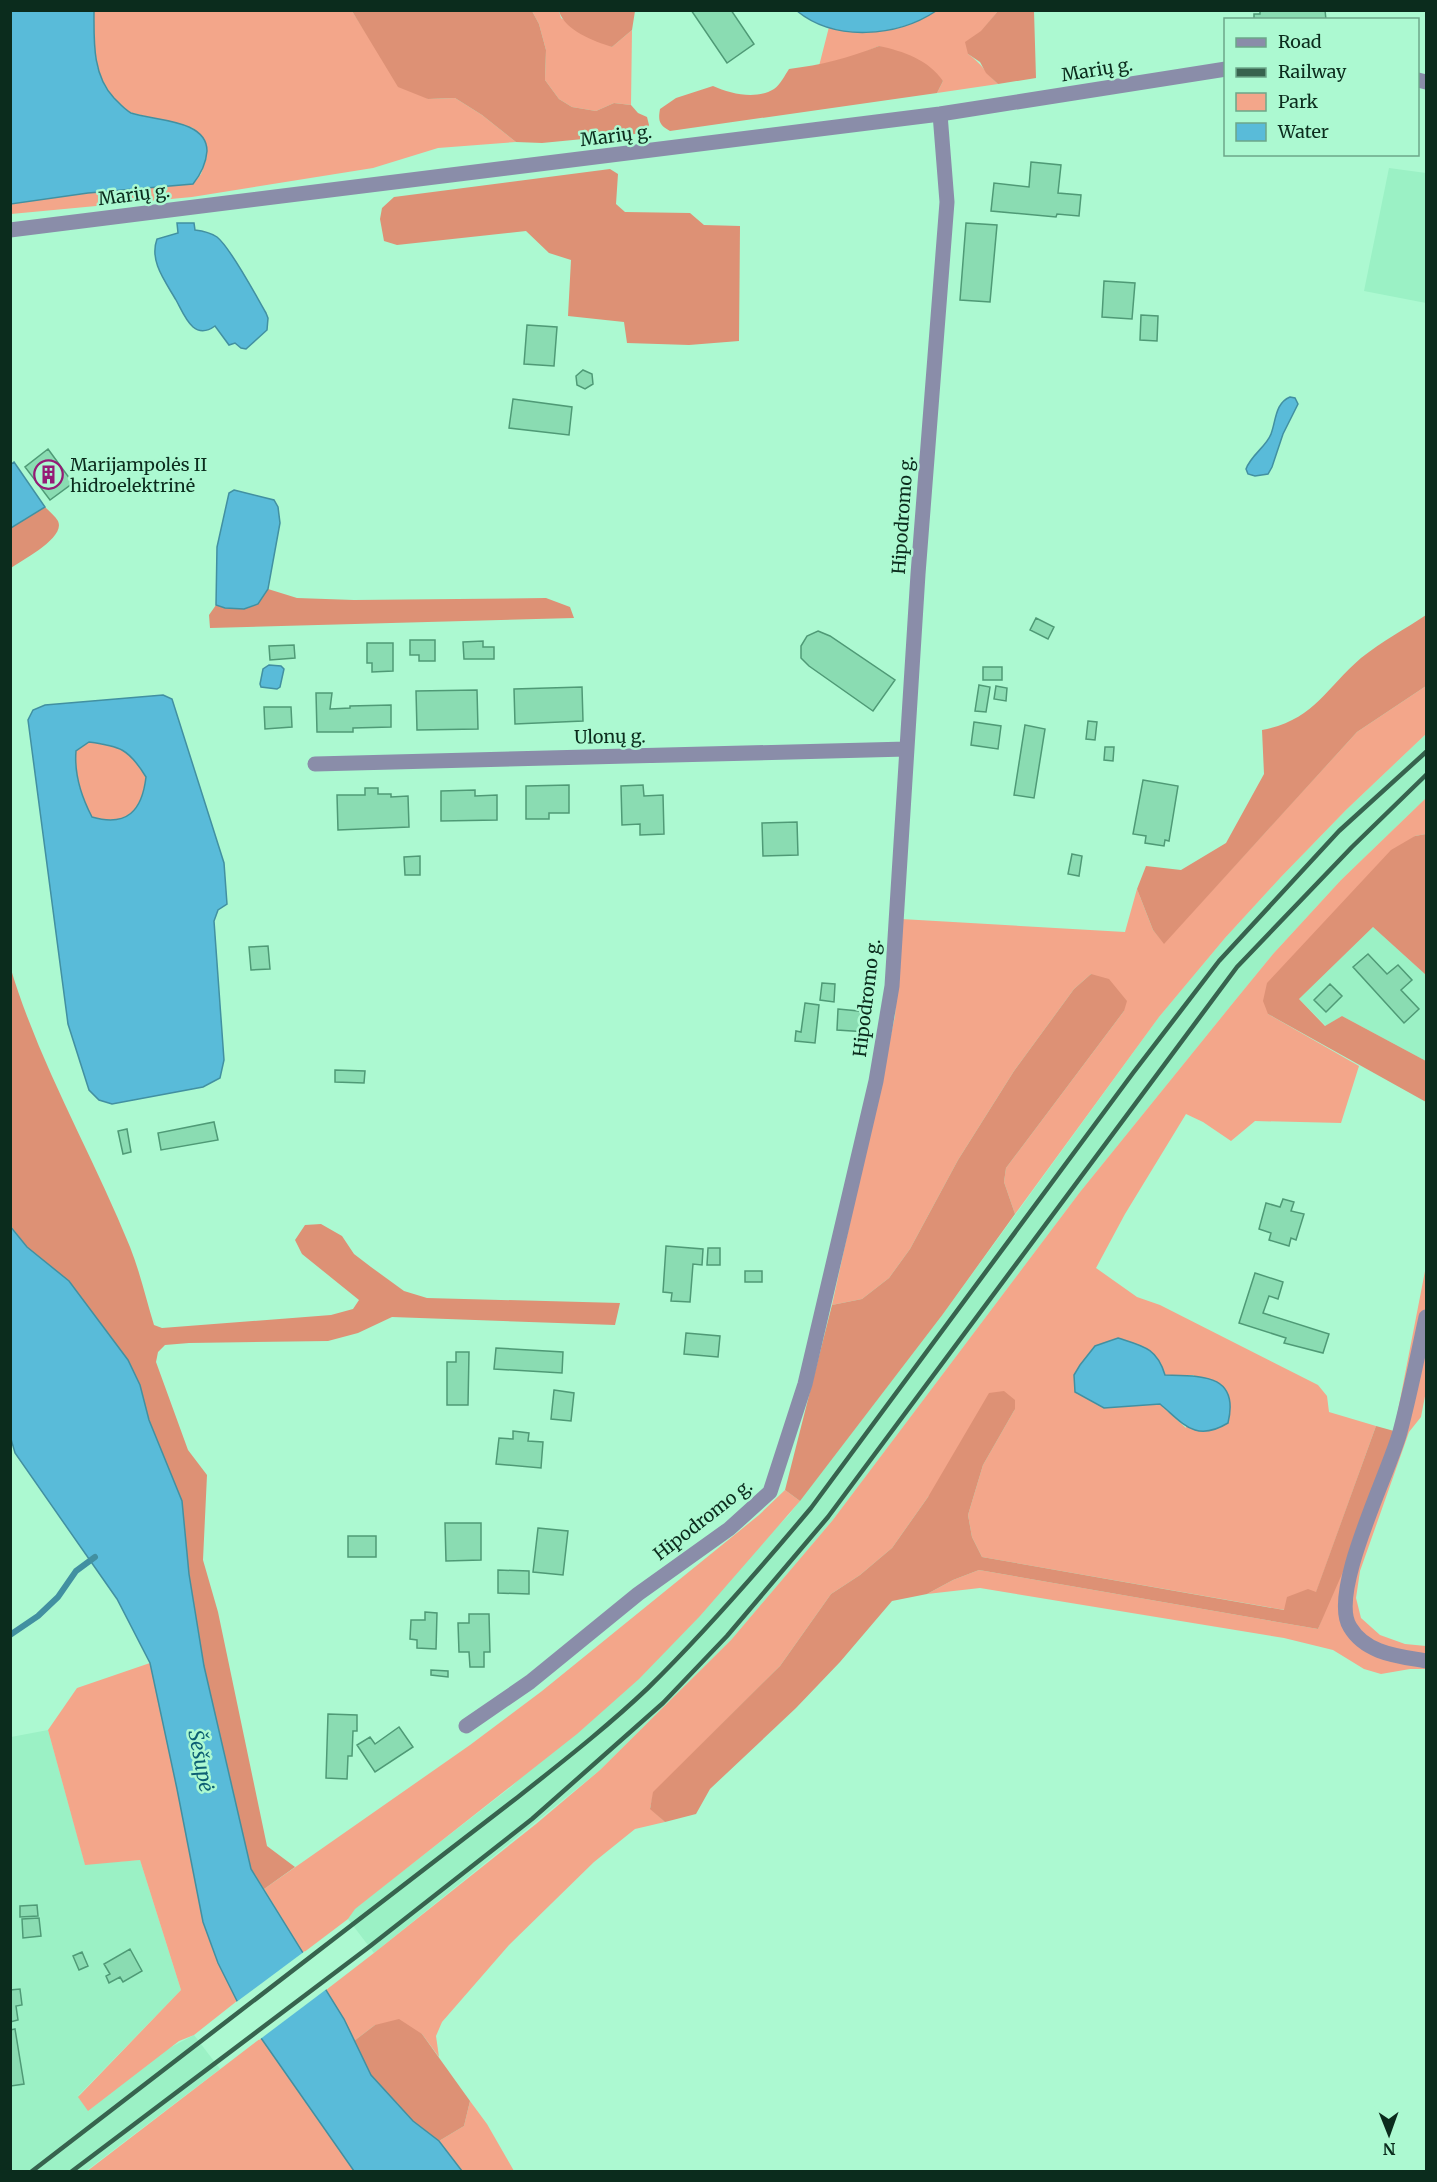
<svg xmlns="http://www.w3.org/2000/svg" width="1437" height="2182" viewBox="0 0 1437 2182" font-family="Merriweather,serif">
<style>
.built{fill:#9bf1c5}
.green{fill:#f3a68a;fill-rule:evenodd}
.forest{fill:#dd9175}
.water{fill:#59bbd9;stroke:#4290a1;stroke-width:1.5;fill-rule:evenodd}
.pier{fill:#acf9d1}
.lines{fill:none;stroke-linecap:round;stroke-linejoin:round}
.stream{stroke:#4290a1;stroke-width:6}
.building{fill:#8adcb2;stroke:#4f9a76;stroke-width:1.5}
.minor{stroke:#8a8da9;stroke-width:15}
.rail{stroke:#37634e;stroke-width:4.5}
.labels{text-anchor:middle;stroke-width:5;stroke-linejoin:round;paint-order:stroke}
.street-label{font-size:18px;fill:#0b2c1d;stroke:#acf9d1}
.poi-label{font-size:18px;fill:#0b2c1d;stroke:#acf9d1;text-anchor:start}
.water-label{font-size:20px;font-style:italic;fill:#0c5e73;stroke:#acf9d1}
</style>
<rect width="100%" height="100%" fill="#acf9d1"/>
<path class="built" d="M1389,168L1426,173V303L1364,291Z
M1426,734V798L1341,880L1273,954L1237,998L1080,1192L832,1521L731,1640L600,1770L374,1953L348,1919L354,1909L511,1787L788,1516L943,1314L1159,1017L1225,938L1281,877L1346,810Z
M1373,927L1426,975V1061L1342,1016L1326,1026L1299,999Z
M48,1730L85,1864L140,1860L181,1990L78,2096L194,2035L220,2069L86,2171L11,2172V1737Z"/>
<path class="green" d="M94,11H352L375,47L428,99L455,98L482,115L516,142L438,148L373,168L192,197L11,214L10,204L88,193L193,184L201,174L206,160L207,147L193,128L129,112L112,96L99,74L94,44Z
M532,11H559L561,18L612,47L632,30L631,105L614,103L596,111L572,107L559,99L545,80L546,50L539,24Z
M936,11H998L981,32L968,54C980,62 987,74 998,84L937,93L943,81L879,46L853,57L819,66L829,27C867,35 903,33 936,11Z
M1426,686V734L1346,810L1281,877L1225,938L1159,1017L1015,1214L1004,1182L1006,1168L1124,1011L1091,974L1074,989L1014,1071L958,1160L910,1249L889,1278L862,1299L832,1305L895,1016L901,919L1125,932L1137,889L1153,930L1164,943L1357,732Z
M89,742C120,746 129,749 146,777C141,811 127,827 92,817C81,796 74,775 76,751Z
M1426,798V834L1415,836L1268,1014L1359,1066L1341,1123L1255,1121L1231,1141L1203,1122L1186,1114L1125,1214L1096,1268L1137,1297L1160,1305L1318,1385L1327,1396L1329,1412L1376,1426L1316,1593L1285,1610L982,1557L972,1537L968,1515L983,1465L1015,1409L928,1497L892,1548L860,1575L831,1594L780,1666L654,1792L650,1808L665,1822L635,1829L594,1862L509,1945L442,2022L436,2036L439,2057L422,2034L375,2025L354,2041L326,1990L374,1953L536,1824L600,1770L731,1640L832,1521L1080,1192L1237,998L1273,954L1341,880ZM1164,1375H1194L1186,1428L1160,1404Z
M1426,1266V1391L1421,1417L1409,1432L1360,1571L1356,1598L1361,1618L1380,1635L1405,1644L1426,1646V1669H1410L1381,1674L1364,1669L1333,1650L1284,1638L980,1588L927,1594L953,1580L979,1570L1318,1629L1394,1431Z
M785,1490L800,1501L700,1616L639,1679L577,1734L355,1909L348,1919L303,1953L264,1889L470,1745L542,1691L759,1515Z
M150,1663L177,1789L203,1922L218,1963L237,2001L194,2035L179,2041L88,2111L78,2097L181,1990L140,1860L85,1865L48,1730L77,1688Z
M261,2038L354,2171L86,2172Z
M470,2101L487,2124L514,2171H462L439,2141L464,2126Z"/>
<path class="forest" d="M352,11H532L539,24L546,50L545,80L559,99L572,107L596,111L614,103L631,105L638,113L647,117L649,125L645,133L542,143L516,142L482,115L455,98L428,99L398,87Z
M559,11V10L635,11L632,30L612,47C594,41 565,31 559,11Z
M998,11H1034L1036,78L998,84L986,73L980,62L968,54L965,42L981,31Z
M879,46C903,51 929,60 943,81L937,93L670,131C659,125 658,121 660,109L676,98L713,86C731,94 756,100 774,89C780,85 785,75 789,69C821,65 849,58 879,46Z
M610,169L618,174L616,204L625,212L690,213L704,225L740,226L739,341L689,345L627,343L624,322L568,316L571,260L549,253L526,231L397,245L384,241L380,219L382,208L394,197Z
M45,507C49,511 55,516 58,521C66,538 22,560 11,568V528Z
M268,589L297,598L354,600L546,598L570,607L574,618L210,628L209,615L216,605L225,608L258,604Z
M1426,615V686L1357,732L1164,944L1153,930L1137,889L1146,866L1181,870L1226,843L1264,774L1262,730C1314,720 1324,690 1361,658C1381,642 1405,629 1426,615Z
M1426,834V975L1373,927L1299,999L1325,1026L1342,1016L1426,1061V1102L1268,1014L1263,1001L1267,983L1391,850L1415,836Z
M10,966C39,1064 92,1153 130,1247C140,1272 146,1299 154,1325L162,1328L331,1315L353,1309L359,1300L302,1254L295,1240L305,1225L321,1224L342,1236L354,1254L371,1267L404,1291L427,1298L620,1303L615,1325L392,1317L358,1333L328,1341L189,1343L165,1345L158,1352L156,1362L188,1450L207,1475L203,1560L218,1612L267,1846L295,1867L264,1889L251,1869L204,1666L189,1574L182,1501L149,1420L140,1385L69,1281L27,1247L11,1226Z
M1091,974L1109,979L1127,1001L1124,1011L1006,1168L1004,1182L1015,1214L943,1314L800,1501L785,1490L832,1305L862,1299L889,1278L910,1249L958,1160L1014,1071L1074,989Z
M1004,1391L1015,1400V1409L983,1465L968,1515L972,1537L982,1557L1284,1610L1287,1597L1308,1589L1316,1592L1376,1426L1394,1431L1345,1567L1318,1629L979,1570L953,1580L927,1594L892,1601L840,1662L796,1708L710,1789L696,1814L665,1822L650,1809L653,1792L780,1666L831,1594L860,1575L892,1548L928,1497L989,1393Z
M399,2019L422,2034L470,2101L464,2126L439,2141L413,2121L371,2075L354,2041L375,2025Z"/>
<path class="water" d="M10,11H94C94,40 92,75 114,98C119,103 125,110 131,113C154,121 207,119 207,151C206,164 201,174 193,184L88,193L11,204Z
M797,11H936C897,37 835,42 797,11Z
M177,223H194L195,230C203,231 211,233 217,237C231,248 256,296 266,313L268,318L267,330L246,349L241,348L235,343L229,345L215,326C193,342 184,314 176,300C165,281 149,261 157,239L178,233Z
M1290,397L1295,398L1298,404L1283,434L1272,467L1268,474L1255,476L1248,474L1246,469C1251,455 1266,447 1271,434C1276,421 1275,403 1290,397Z
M14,462L45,507L11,528L10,465Z
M234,490L274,500L278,507L280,523L268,589L258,604L244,609L225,608L216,605L217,547L229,493Z
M269,665L281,666L284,669L280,687L277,689L261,687L260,684L263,669Z
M163,695L172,699L224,863L227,904L218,910L214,921L224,1060L220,1078L203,1087L112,1104L99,1100L89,1090L68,1024L28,720L33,710L45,705ZM89,742C120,746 129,749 146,777C142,811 127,827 92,817C81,796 74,775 76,751Z
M10,1226L27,1247L69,1281L128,1360L140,1385L149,1420L182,1501L189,1574L204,1666L251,1869L344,2019L371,2075L413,2121L439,2141L462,2171H354L261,2038L237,2001L218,1963L203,1922L177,1789L150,1663L117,1599L15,1453L11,1439Z
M1118,1338C1143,1346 1157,1348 1165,1375C1200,1376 1240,1373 1228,1423C1195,1443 1183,1423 1160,1404L1104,1408L1075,1392L1074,1375L1080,1365L1095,1346Z"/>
<path class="pier" d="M305,1951L328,1988L259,2040L235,2003Z"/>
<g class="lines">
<path class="stream" d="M10,1635L38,1616L58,1597L76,1571L95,1557"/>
</g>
<path class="building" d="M691,10H731L754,44L727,63Z
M1260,10H1325L1326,20H1254V14H1260Z
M1031,162L1061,165L1058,193L1081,195L1079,216L1057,214L1056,217L991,211L994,183L1029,187Z
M966,223L997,225L990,302L960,300Z
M1104,281L1135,283L1132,319L1102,317Z
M1141,315L1158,316L1157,341L1140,340Z
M527,325L557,327L554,366L524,364Z
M583,370L592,374L593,384L585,389L577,385L576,376Z
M513,399L572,407L569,435L509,428Z
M48,449L73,483L50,500L25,467Z
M1036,618L1054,627L1048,639L1030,630Z
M818,631L830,636L895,680L873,711L809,666L801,658V646L807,636Z
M410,640H435V661H419V655H410Z
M483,641V647H494V659H464L463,642Z
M367,643H393V671L372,672V663H367Z
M294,645L295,658L270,660L269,646Z
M983,667H1002V680H983Z
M979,685L990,687L986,712L975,711Z
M996,686L1007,688L1006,701L994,699Z
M582,687L583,721L515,724L514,689Z
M477,690L478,729L417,730L416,691Z
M316,693H332L330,709L350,708V706L391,705V727L353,728V732H317Z
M264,707H291L292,727L265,729Z
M1088,721L1097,722L1095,740L1086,739Z
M974,722L1001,726L998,749L971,745Z
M1025,725L1045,729L1034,798L1014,795Z
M1105,747H1114L1113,761L1104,760Z
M1143,780L1178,786L1169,841L1165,840L1164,846L1145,843L1146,836L1133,834Z
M569,785V813H549V819H526V786Z
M643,785L644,796L663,795L664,834L640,835V824L622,825L621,786Z
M365,788H378V794H391V797L408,796L409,827L338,830L337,795H365Z
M475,790V796L497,795V820L441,821V791Z
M797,822L798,855L763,856L762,823Z
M1072,854L1082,856L1079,876L1068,874Z
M420,856V875H405L404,857Z
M268,946L270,969L251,970L249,947Z
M1368,954L1387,974L1398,965L1412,980L1401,990L1419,1009L1404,1023L1353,967Z
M822,983L835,984L834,1002L820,1000Z
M1330,984L1342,996L1326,1012L1314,1000Z
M805,1003L819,1005L815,1043L795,1041L796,1031L801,1032Z
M838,1009L869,1012L867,1032L837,1030Z
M335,1070L365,1071L364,1083L335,1082Z
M214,1122L218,1140L161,1150L158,1133Z
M127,1129L131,1152L123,1154L118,1131Z
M1283,1199L1294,1202L1291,1211L1304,1214L1296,1240L1291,1238L1289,1246L1269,1240L1271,1233L1259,1229L1266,1203L1280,1207Z
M666,1246L703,1249L702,1265L693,1264L690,1302L671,1301L672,1293L663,1292Z
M708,1248H720V1265H707Z
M745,1271H762V1282H745Z
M1255,1273L1283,1282L1278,1299L1269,1296L1263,1313L1329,1334L1323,1353L1284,1343L1286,1338L1239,1323Z
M686,1333L720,1336L718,1357L684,1354Z
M496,1348L563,1352L562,1373L494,1369Z
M456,1352H469L468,1405H447V1362H456Z
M554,1390L574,1393L571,1421L551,1419Z
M513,1431L529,1433L528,1441L543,1442L541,1468L496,1464L499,1438L513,1439Z
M445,1523H481V1560L446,1561Z
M538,1528L568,1531L563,1575L533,1572Z
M348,1536H376V1557H348Z
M498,1570L529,1571V1594L498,1593Z
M425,1612L437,1613L436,1649L417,1648V1640L410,1639L411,1620H425Z
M469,1614H489L490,1652H484V1667H470L469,1652H459L458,1623H469Z
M431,1670L448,1671V1677L431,1675Z
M328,1714L357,1715V1731H353L352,1756H348L347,1779L326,1778Z
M399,1727L413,1747L375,1772L357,1745L370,1737L375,1744Z
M37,1905L38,1916L20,1917V1906Z
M39,1918L41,1936L23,1938L22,1919Z
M130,1949L142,1971L123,1982L120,1977L109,1983L106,1976L110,1974L104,1964Z
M82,1952L88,1966L79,1970L73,1956Z
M20,1989L22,2005L16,2006L18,2020L10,2022V1990Z
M15,2029L24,2084L11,2086L10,2030Z"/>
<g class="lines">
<path class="minor" d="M1418,80L1426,82
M10,230L940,114L1226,69
M315,764L907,749
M1426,1317C1418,1355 1410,1394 1400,1432C1389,1473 1328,1593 1350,1627C1366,1654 1399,1656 1426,1661
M466,1726L530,1682L638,1594L729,1529L770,1492L805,1384L876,1081L892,986L918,574L947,202L940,114"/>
<path class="rail" d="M31,2172L518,1797C562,1762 607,1727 648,1688C706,1631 759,1570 811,1508L1133,1073L1219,961L1339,831L1426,752
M71,2172L369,1947L532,1819L663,1703L727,1636L828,1517L1237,967L1352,847L1426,775"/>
</g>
<defs>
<symbol id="building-ring" viewBox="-11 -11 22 22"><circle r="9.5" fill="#acf9d1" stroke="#951b76" stroke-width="1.5"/><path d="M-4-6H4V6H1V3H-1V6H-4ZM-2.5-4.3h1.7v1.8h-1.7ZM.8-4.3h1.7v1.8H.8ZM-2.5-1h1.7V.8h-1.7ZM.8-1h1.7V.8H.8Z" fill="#951b76"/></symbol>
</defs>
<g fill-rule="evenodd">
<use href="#building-ring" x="32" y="458" width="33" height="33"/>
</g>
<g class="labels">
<g class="street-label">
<text transform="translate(1097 70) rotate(-9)" y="6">Marių g.</text>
<text transform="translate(616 136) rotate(-7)" y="6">Marių g.</text>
<text transform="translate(134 195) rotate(-7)" y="6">Marių g.</text>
<text transform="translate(903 515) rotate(-86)" y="6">Hipodromo g.</text>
<text transform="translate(610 737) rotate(-1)" y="6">Ulonų g.</text>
<text transform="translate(867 998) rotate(-83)" y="6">Hipodromo g.</text>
<text transform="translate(703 1520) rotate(-38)" y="6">Hipodromo g.</text>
</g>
<g class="poi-label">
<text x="70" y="471">Marijampolės II<tspan x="70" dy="21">hidroelektrinė</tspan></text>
</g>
<g class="water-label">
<text transform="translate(201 1761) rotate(79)" y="7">Šešupė</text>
</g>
</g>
<rect width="1437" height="2182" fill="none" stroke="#0b2c1d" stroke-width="24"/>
<rect x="1224" y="18" width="195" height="138" fill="#acf9d1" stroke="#6ca789" stroke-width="1.5"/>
<rect x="1236" y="38" width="30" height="9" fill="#8a8da9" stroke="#6ca789" stroke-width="1.5"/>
<text x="1278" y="48" font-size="18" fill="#0b2c1d">Road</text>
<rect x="1236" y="68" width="30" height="9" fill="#37634e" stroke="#6ca789" stroke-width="1.5"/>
<text x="1278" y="78" font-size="18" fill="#0b2c1d">Railway</text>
<rect x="1236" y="93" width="30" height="18" fill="#f3a68a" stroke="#6ca789" stroke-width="1.5"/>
<text x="1278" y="108" font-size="18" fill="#0b2c1d">Park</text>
<rect x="1236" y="123" width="30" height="18" fill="#59bbd9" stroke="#6ca789" stroke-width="1.5"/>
<text x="1278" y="138" font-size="18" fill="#0b2c1d">Water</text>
<g transform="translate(1389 2134) rotate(179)" stroke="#acf9d1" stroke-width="4.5" paint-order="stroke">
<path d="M0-4.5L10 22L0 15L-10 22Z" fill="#0b2c1d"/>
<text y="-9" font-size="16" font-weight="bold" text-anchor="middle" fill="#0b2c1d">N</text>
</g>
</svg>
